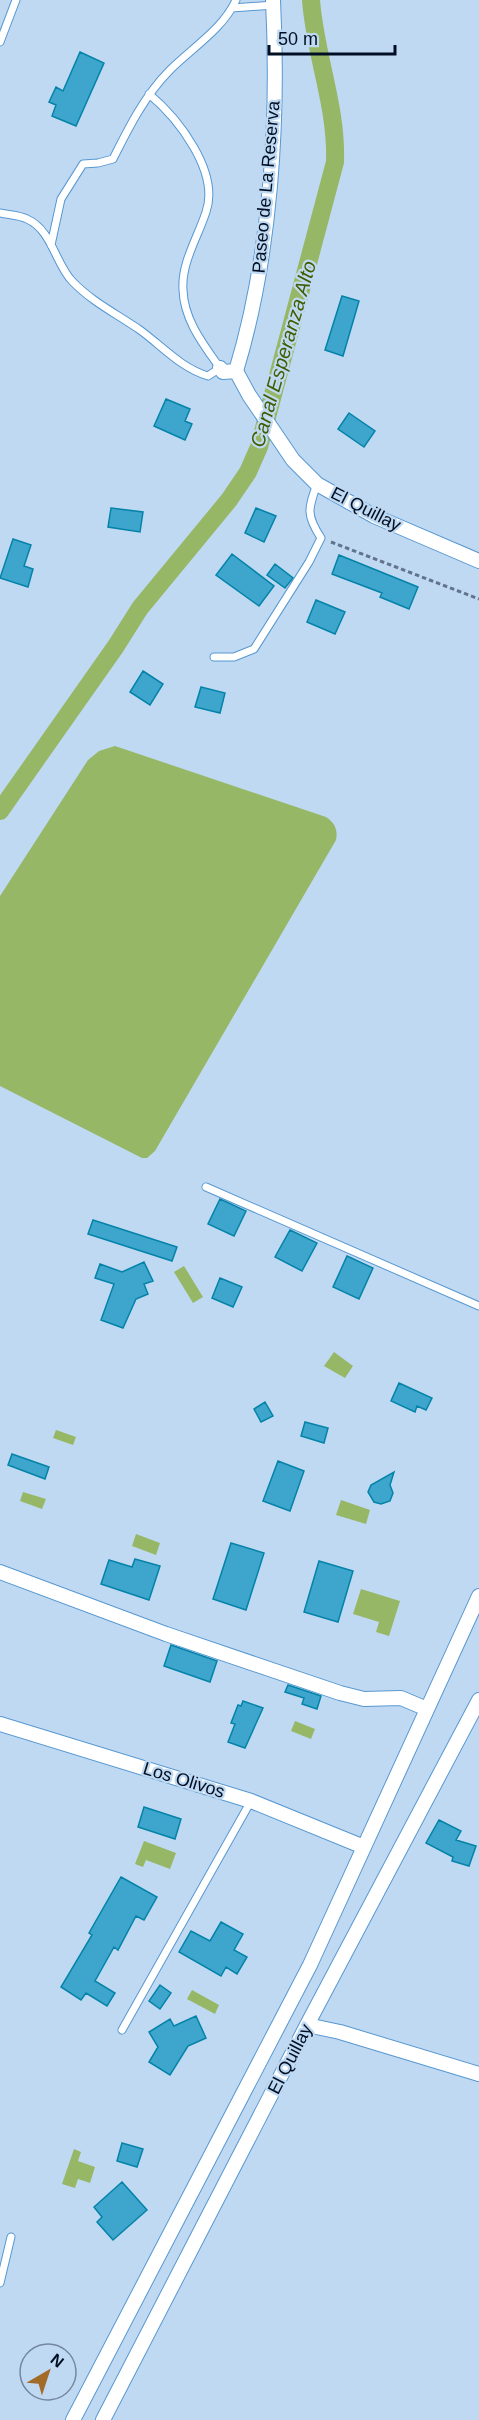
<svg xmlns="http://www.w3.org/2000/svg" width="479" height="2420" viewBox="0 0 479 2420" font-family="Arial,sans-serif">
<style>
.water{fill:#96b766}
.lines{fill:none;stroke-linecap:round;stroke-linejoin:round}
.canal{stroke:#96b766;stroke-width:18}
.building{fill:#3ea5cc;stroke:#0483a9;stroke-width:1.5}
.lane-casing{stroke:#5798d1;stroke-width:9}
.street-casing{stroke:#5798d1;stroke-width:16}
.path{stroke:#60748b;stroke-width:3;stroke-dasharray:4.5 3;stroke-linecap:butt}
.lane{stroke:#fff;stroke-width:7}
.street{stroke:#fff;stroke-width:14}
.labels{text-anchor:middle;stroke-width:4.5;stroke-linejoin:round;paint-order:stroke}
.street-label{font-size:18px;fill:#000f24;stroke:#c0d9f2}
.water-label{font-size:20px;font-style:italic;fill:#405d00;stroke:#c0d9f2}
</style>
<rect width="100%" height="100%" fill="#c0d9f2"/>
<path class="water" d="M115,746L326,817C335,823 338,830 336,840L155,1151L147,1158H142L0,1086V896L88,760L99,751Z
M184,1266L203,1297L193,1303L174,1272Z
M334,1352L353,1366L345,1378L324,1366Z
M56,1430L76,1437L73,1445L53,1438Z
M23,1492L46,1499L42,1509L20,1501Z
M341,1500L370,1510L366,1524L336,1515Z
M136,1534L160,1543L156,1555L132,1546Z
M361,1589L400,1601L389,1636L376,1632L379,1622L353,1614Z
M295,1721L315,1729L311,1739L291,1731Z
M144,1841L176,1853L170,1869L146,1860L143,1867L135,1864Z
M192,1990L219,2005L215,2014L187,1999Z
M74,2149L81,2152L78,2161L95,2167L90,2183L78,2179L75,2188L62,2184Z"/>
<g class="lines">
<path class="canal" d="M0,811L116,646L140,608L229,500L248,472L259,447L335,162C337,106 315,55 311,0"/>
</g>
<path class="building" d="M80,52L104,63L76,126L52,116L56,105L49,102L56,87L63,91Z
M342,296L359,301L343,356L325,350Z
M166,399L190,409L185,421L192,424L185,440L154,426Z
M349,413L375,431L364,447L338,429Z
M111,508L143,512L140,532L108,527Z
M256,508L276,516L264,542L245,533Z
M13,539L31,545L24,566L33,569L28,587L0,578Z
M232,554L274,586L259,606L216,575Z
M339,555L418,587L409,609L380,597L382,593L332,574Z
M275,564L293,578L285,588L267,575Z
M316,600L345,612L335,634L307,622Z
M143,671L163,684L150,705L130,692Z
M201,687L225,693L220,713L195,707Z
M220,1199L246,1211L234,1236L208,1224Z
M93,1220L177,1247L172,1261L88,1234Z
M290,1230L317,1243L302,1271L275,1257Z
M347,1256L373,1268L359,1299L333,1287Z
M144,1262L153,1281L144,1284L148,1294L136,1299L123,1328L101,1320L114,1284L95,1278L100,1264L122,1272Z
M220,1278L242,1287L233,1307L212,1298Z
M399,1383L432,1398L426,1410L417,1406L415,1412L391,1401Z
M265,1402L273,1416L261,1422L254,1409Z
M305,1422L328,1428L324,1443L301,1436Z
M12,1454L49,1467L45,1479L8,1465Z
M278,1461L304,1471L290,1511L263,1501Z
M394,1472L390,1485L393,1493L390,1501L381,1504L374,1502L368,1492L371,1485Z
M231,1543L264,1553L246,1610L213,1599Z
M135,1559L160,1566L149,1600L101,1584L109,1560L132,1567Z
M319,1561L353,1571L338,1622L304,1612Z
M171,1645L217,1661L210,1682L164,1666Z
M288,1685L321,1696L317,1709L302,1704L304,1698L285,1692Z
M243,1701L263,1708L245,1748L228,1742L235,1724L231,1723L238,1705L241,1706Z
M144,1807L181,1819L175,1839L138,1827Z
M439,1820L461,1831L456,1840L476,1846L469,1866L452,1861L453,1857L426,1843Z
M121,1877L157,1897L144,1920L136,1916L118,1950L114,1947L95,1981L115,1993L107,2006L86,1993L81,2000L61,1987L92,1935L89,1933Z
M221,1922L243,1934L234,1950L247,1957L237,1974L226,1967L221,1976L179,1952L191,1931L210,1941Z
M160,1985L171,1993L160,2009L149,2001Z
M196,2016L206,2038L188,2046L170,2075L149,2062L158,2047L149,2032L170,2019L174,2026Z
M122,2143L143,2149L137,2167L117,2161Z
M122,2182L147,2210L113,2240L97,2222L102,2217L94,2207Z"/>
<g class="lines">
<defs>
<path id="lane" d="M232,8L274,5
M0,42L16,0
M0,213C9,215 19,215 27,219C52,230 55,263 72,281C92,302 117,314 140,330C162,346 181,368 208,376L220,368C203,344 184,320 183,290C181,263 198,237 206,212C220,172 178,118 149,94
M51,245L61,199L83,164L98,163L113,159C129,127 145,95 170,70C192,48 223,29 236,0
M214,657H234L254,649L309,562L321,538C306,515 308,509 317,484
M206,1187L479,1306
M122,2030L251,1801
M0,2283L11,2237"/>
<path id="street" d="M220,368L223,372L236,371L249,395L293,460L317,484L374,516L479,561
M236,371C271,256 279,120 273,0
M0,1572L166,1634L340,1693L364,1699L401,1698L427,1709
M0,1724L251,1801L364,1847
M307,2025L340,2032L479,2074
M73,2420L310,1965L479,1596
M103,2420L307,2025L479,1700"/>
</defs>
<use href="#lane" class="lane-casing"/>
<use href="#street" class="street-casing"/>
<path class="path" d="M331,542L479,599"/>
<use href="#lane" class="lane"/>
<use href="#street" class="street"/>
</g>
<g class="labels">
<g class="street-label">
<text transform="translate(266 187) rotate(-85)" y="6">Paseo de La Reserva</text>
<text transform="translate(366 509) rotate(27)" y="6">El Quillay</text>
<text transform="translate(184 1780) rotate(17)" y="6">Los Olivos</text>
<text transform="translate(290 2059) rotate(-63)" y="6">El Quillay</text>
</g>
<g class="water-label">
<text transform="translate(283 354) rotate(-74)" y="7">Canal Esperanza Alto</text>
</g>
</g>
<g transform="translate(48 2372) rotate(39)"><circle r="28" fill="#c0d9f2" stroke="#7388a0" stroke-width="1.5"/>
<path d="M0-4.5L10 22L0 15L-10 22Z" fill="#a26b27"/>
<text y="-9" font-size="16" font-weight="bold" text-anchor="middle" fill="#000f24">N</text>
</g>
<path d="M269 45v9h126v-9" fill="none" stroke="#000f24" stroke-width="3"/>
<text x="278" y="45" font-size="18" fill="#000f24" stroke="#c0d9f2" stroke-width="4.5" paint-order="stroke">50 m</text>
</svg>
